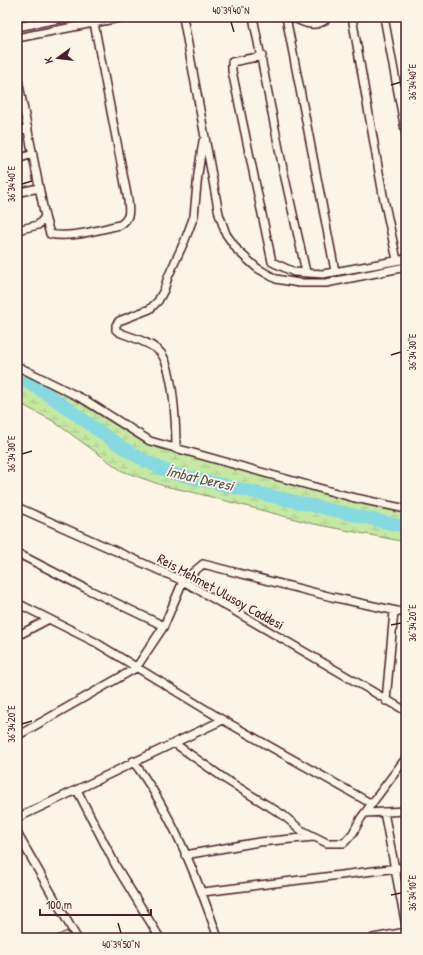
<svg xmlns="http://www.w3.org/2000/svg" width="423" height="955" font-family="'Patrick Hand',sans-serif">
	<defs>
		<pattern id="wetland-marsh" width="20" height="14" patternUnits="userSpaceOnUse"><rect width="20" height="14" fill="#c5e9a3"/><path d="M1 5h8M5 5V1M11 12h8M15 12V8" fill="none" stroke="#abc78c"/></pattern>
	</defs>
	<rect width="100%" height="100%" fill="#fcf5e5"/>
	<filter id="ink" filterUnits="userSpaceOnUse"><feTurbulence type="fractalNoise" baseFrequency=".025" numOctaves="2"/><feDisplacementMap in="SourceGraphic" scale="8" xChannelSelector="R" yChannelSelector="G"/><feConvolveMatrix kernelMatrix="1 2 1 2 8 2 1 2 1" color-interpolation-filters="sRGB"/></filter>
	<g filter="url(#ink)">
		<path fill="url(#wetland-marsh)" stroke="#888467" d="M17,368L40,378L141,441L157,447L385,509L406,513V542L314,524L192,492L164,486L122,471L53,421L17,402Z"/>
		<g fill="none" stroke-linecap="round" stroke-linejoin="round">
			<path stroke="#87d9e1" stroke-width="13" d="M17,377C72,404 116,453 175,474L406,527"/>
		</g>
		<path fill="#eecfa0" stroke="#4a1f2b" d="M67,931L70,938H52Z"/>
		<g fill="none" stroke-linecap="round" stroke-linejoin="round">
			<defs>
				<path id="minor" d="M183,17L219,214L226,234L238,251L257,268L276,279L299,283H326L406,267
					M253,17L283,169L306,272
					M286,17L335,271
					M292,17C306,24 316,29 329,17
					M352,17L383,195L397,260
					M384,17L406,135
					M17,27L69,17
					M17,38L124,17
					M262,56L232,62V71L272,262L294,272L323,274L406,259
					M17,75L45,217L50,234C70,239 100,229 120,225C131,218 129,211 128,200L94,23
					M17,131L28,128
					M17,159L33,154
					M17,191L20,192L39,188
					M17,230L38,225L45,217
					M17,366L85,400L150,441L351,497L406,509
					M176,449C176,428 174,367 160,352C150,342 133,338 121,333L116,330V325L119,321L150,309L158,301L164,290L168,277L185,240L194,216L198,174L203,141
					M17,507L183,581L406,711
					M17,553L85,588L164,626
					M17,603L95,642L223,720L372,804
					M17,636L49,619
					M386,701L394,611
					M17,736L136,668L164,626L183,581L203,564L332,597L406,613
					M174,743L225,779L283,815L301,830L327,843H344L353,833L361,818L406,758
					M133,761C172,813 197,877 218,938
					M77,790L116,866L160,938
					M384,812L406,926
					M365,813L406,811
					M17,818C86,786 154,752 223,720
					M17,833L77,938
					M185,855L259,842L314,837
					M203,892L406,867
					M373,938L406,932"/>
			</defs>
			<use href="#minor" stroke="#4a1f2b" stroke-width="10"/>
			<use href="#minor" stroke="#fcf5e5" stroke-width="7"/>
		</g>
	</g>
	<path fill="none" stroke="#4a1f2b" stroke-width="1.5" d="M231,22L234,32M391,85L401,82M22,184L32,181M391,355L401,352M22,454L32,451M391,625L401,623M22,724L32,721M391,895L401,893M118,923L121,933"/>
	<g text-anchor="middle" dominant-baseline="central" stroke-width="3.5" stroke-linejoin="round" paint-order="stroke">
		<g font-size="14" fill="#4a1f2b" stroke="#fcf5e5">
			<text transform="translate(221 591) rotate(29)">Reis Mehmet Ulusoy Caddesi</text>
		</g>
		<g font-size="15" font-style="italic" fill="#594e58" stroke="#fcf5e5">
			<text transform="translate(200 478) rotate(13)">İmbat Deresi</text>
		</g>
	</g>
	<rect width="423" height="955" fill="none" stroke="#fcf5e5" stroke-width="44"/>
	<g transform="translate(58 58) rotate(255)" stroke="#fcf5e5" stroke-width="3" paint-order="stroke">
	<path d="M0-3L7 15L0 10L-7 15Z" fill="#4a1f2b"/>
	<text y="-6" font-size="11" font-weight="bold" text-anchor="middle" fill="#4a1f2b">K</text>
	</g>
	<path d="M40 909v6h111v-6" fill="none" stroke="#4a1f2b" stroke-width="2"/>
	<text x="46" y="909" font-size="12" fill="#4a1f2b" stroke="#fcf5e5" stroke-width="3" paint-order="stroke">100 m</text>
	<rect x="22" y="22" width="379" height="911" fill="none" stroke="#4a1f2b" stroke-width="1.5"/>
	<g font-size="10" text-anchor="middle" fill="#4a1f2b">
		<text x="231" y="14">40°39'40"N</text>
		<text transform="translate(412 82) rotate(-90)" y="4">36°34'40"E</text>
		<text transform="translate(11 184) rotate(-90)" y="4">36°34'40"E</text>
		<text transform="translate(412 352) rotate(-90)" y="4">36°34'30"E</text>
		<text transform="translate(11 454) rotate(-90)" y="4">36°34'30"E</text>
		<text transform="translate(412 623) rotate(-90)" y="4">36°34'20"E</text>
		<text transform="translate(11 724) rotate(-90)" y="4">36°34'20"E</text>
		<text transform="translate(412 893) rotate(-90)" y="4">36°34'10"E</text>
		<text x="121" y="948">40°39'50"N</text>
	</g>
</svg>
